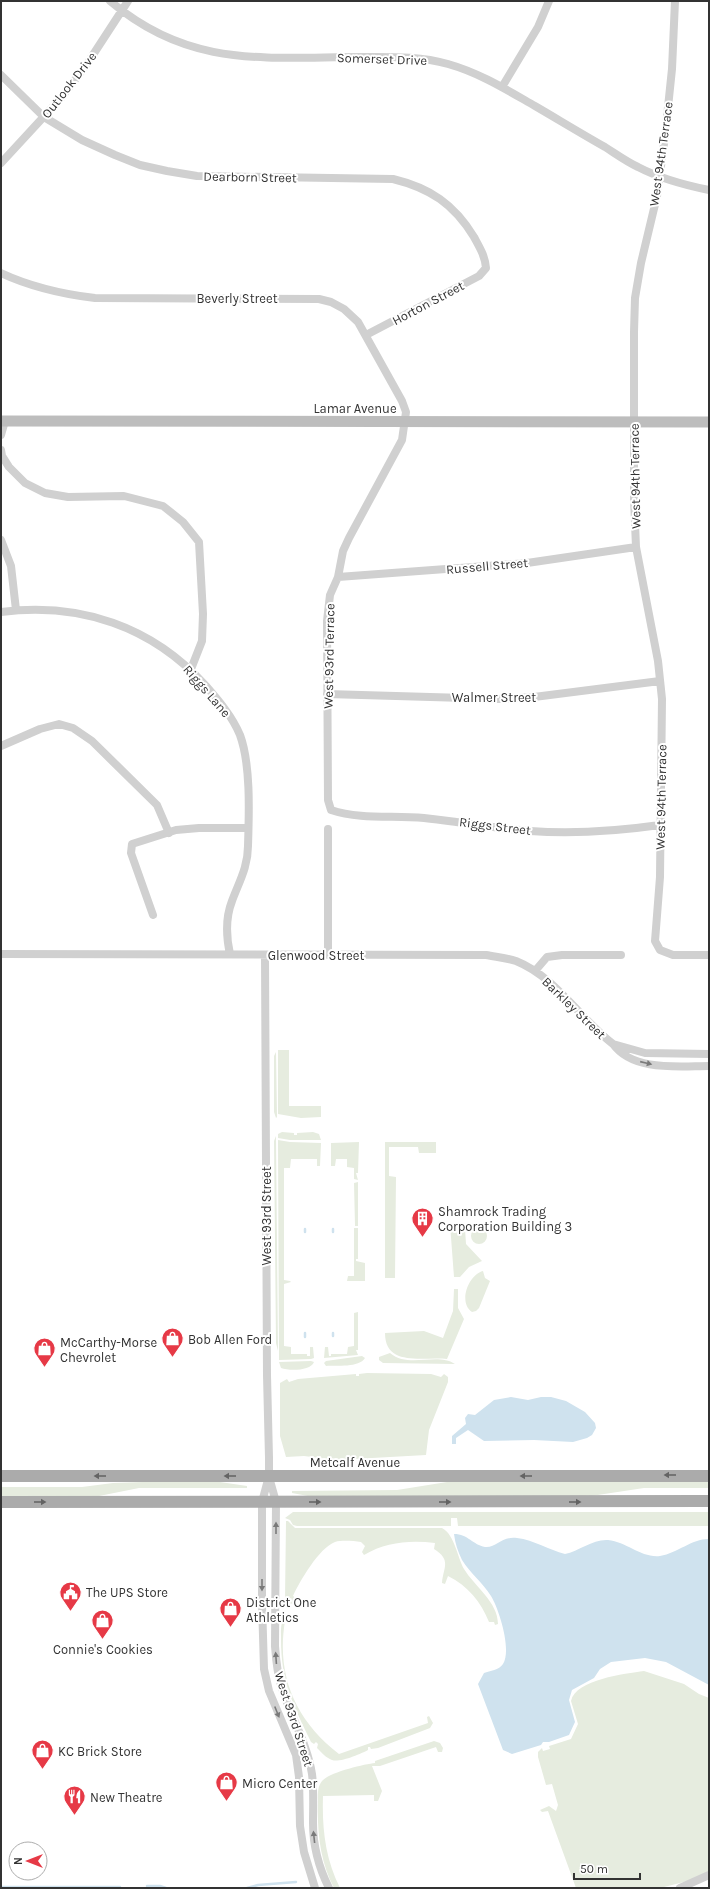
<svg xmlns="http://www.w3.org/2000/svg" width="710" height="1889" font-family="Karla,sans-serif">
	<rect width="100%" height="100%" fill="#fff"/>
	<path fill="#e6ecdf" d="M278,1050H289V1106H321V1117L301,1118L278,1114Z
		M276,1052L277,1117L276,1118L274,1112V1056Z
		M282,1132L294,1133V1135H297V1133L313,1132L319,1134L321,1140H290L278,1138V1134Z
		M276,1136V1138L278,1351L276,1343L274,1141Z
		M278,1140L290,1142L321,1143L320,1166H317V1159H291L290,1168H284V1280L290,1281L291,1282L284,1284V1346L291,1347V1354H307V1356H310V1347H313L314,1358L311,1359L279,1360Z
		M359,1142L358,1173H356L358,1180L354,1179V1168L347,1167V1159H336L335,1166H331V1143Z
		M385,1142H436V1153H419L418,1147H389V1176L396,1177L395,1278H385Z
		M358,1182V1226H355L354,1183Z
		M450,1224L463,1226L465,1229L466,1244L482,1261L469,1267L460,1277H454Z
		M471 1236a8 8 0 1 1 16 0a8 8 0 1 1-16 0Z
		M354,1228H358V1259H356V1261L365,1263V1281H347L348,1276H354Z
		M483,1271L485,1278L490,1281L479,1308L476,1311L472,1312C458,1303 468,1275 483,1271Z
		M454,1289H458V1308L464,1319L447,1359C425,1356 385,1368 385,1333L424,1331L443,1338L453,1311Z
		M358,1312V1350H356L358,1355L324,1358L325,1347H328L329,1356H331V1354H347L348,1347L354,1346V1313Z
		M390,1353C409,1369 436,1352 455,1364L383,1363L379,1360V1357Z
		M362,1356L365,1358C359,1368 337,1365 326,1366L324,1363L326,1361Z
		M311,1361L314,1362C311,1371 289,1371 281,1368L279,1362Z
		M367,1373L431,1374L441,1377L444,1374L448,1377V1382L429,1430L426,1455L336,1460L304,1456L286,1457L280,1436V1383L287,1379L289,1382L298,1379L356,1374V1376H359V1374Z
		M143,1482H220L247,1486V1488H139L99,1496L1,1497V1487H82L113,1483Z
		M447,1482H709V1488H644L591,1496H308L292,1493V1491L397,1490Z
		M293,1512H709V1526H458L457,1518H451V1526H297L293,1525L290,1520L285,1518Z
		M286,1521H288L295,1528H442C455,1535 457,1557 464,1569C475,1587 498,1602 498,1624L495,1625L494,1622H489C481,1602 468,1586 448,1576L445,1584L442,1583C443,1568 452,1560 434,1549L435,1543C410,1540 386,1542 364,1555L362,1552L365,1546L361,1542C353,1541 342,1540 335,1542C319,1548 300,1581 293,1596L297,1599V1603L295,1604L287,1603L285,1599Z
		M286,1616H292L294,1618L292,1621H285C276,1675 295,1720 339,1754L428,1723L427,1717L429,1716L433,1723L430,1728L378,1748L371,1749L370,1747H368V1750C361,1754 339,1763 332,1760C326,1758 321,1752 317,1748L318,1744L316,1742L314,1744L311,1742C293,1704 281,1683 281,1639C281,1631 280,1622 286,1616Z
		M644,1671L684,1684L699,1694L709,1698V1871L688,1881L660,1888H576L548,1811L542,1812L540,1810L549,1806L556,1811L558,1805L552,1784L546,1785L538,1757V1752L542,1748L543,1751L550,1749L549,1746L571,1739L578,1724L571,1701C576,1679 625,1674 644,1671Z
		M434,1741L440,1743L443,1748L442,1752H438L436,1747L380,1766H372L382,1791L378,1801H374V1795L323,1796C322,1828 325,1858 340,1888H334C320,1861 317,1832 318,1802C318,1795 317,1787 322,1781C330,1772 365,1764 375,1763V1761Z"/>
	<path fill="#cfe2ee" d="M511,1397L528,1400L541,1397H551L566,1401L585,1412L595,1423L596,1428L592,1435L587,1438L573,1442L534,1440L484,1441L468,1430L456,1438V1444H452V1436L466,1424L465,1418L468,1414L475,1415L494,1400Z
		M454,1534C468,1534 473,1545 485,1547C497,1548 501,1536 517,1538C534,1540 549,1550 565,1554C579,1551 593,1539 608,1540C627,1542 641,1558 660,1556C678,1553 691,1539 709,1539V1685L666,1662L645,1658L611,1662L600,1669L594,1678L572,1690L569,1700L575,1722L569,1735L549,1742H543L541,1745L512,1754L503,1750L478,1684L484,1673C490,1671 499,1670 503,1664C512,1650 499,1609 491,1596C483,1583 470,1573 462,1560C458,1552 455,1543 454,1534Z"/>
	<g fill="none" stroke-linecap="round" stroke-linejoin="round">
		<path stroke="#cfe2ee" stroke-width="2.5" d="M305,1229V1232
			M333,1232V1229
			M305,1333V1337
			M333,1333V1336
			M147,1886H160L166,1888
			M1,1887H120
			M247,1888L258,1885L296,1882"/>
		<path stroke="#d0d0d0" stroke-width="8" d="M110,1C190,69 265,57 362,57C391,57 420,56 448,64C480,73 507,90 535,106C559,120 582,134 605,147C616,154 627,162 638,167C661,179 684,185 709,190
			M675,1L672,69L665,136L657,196L641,263L635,298L634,332V499L636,547L658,661L662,699L660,877L655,941L660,950L673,955H709
			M1,75L44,117L82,140L115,155L140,165L167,171L197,176L393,179C430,188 454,204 474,237C480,248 485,256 486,268L479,276L366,335
			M502,87L538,27L549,1
			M1,163L61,98L87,64L128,1
			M1,273C31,287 62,294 95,298L319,299L331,302L344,309L358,322L402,401L406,412L402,440L349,538L343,551L338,577L330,595L327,621L328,800L331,810C361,820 393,815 424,818C460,822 495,828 530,831C573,834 618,831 660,825
			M1,435L5,421
			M1,450L2,456L9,467L25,483L45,493L68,497L124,496L163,506L183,522L199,542L203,614L202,641L191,669
			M1,540L11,566L16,610
			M338,577L527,563L636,547
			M1,612C80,602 152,626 206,686C219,701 232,716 240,735C251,765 249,814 248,846C248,867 239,882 232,901C225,919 226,936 230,954
			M327,694L499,699L534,697L660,681
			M1,746L40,729L59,724L73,728L92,741L157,805L169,833
			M328,829V955
			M153,915L131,853L132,844L176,830L199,828H248
			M1,954L486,955C496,957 507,958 516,961C556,977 580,1019 613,1044C633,1072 679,1066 709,1066
			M265,955L267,1375L269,1458V1476L262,1502V1603L264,1669L269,1691L296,1755L299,1777L300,1826L304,1852L315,1888
			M535,971L547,957L562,955H621
			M613,1044L645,1053L709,1054
			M269,1477L276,1502L275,1646C276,1659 277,1673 281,1685C290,1716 307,1742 312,1774C314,1790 313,1807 313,1823C313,1845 319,1868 329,1888
			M680,1888L709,1875"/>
		<path stroke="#bdbdbd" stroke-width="11" d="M1,421L709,422"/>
		<path stroke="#ababab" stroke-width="12" d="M1,1476H709
			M1,1502L709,1501"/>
	</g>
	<defs><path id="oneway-solid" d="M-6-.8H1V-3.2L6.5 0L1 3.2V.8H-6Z"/></defs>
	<g fill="#7a7a7a">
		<use href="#oneway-solid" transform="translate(646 1063) rotate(13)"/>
		<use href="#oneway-solid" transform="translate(276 1528) rotate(-90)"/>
		<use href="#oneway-solid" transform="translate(262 1585) rotate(90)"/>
		<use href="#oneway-solid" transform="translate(276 1658) rotate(-94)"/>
		<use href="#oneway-solid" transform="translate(277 1712) rotate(68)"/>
		<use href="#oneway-solid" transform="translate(314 1837) rotate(-96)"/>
	</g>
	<g fill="#636363">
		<use href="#oneway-solid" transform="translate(670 1475) rotate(-180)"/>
		<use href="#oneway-solid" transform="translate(100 1476) rotate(180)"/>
		<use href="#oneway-solid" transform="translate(230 1476) rotate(-180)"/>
		<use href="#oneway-solid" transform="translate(526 1476) rotate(180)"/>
		<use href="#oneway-solid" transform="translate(40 1502)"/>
		<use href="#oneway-solid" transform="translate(315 1502)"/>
		<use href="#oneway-solid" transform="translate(445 1502)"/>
		<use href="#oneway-solid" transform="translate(575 1502)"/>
	</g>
	<defs>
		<symbol id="building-pin" viewBox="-11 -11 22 30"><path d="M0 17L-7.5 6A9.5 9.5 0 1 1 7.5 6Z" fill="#e63946" stroke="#fff"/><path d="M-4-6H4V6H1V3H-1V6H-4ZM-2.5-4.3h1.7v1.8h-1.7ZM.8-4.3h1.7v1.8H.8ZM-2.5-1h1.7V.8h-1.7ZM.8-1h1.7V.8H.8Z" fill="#fff"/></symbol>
		<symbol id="shop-pin" viewBox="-11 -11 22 30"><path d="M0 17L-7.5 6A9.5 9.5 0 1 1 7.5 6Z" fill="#e63946" stroke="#fff"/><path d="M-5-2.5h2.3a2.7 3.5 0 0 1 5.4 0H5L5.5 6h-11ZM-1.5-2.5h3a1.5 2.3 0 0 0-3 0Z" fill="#fff"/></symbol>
		<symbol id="civic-pin" viewBox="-11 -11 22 30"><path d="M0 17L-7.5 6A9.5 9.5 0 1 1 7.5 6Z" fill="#e63946" stroke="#fff"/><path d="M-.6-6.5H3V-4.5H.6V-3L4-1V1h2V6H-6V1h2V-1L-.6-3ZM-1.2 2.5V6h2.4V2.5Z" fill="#fff"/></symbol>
		<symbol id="restaurant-pin" viewBox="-11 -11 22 30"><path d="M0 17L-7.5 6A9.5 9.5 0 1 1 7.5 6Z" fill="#e63946" stroke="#fff"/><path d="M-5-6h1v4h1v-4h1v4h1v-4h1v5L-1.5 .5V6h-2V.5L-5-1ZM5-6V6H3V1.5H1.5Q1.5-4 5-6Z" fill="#fff"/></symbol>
	</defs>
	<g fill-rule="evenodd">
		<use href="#building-pin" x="410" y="1206" width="25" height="34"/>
		<use href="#shop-pin" x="160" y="1326" width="25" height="34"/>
		<use href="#shop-pin" x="32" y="1336" width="25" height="34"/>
		<use href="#civic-pin" x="58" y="1580" width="25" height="34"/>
		<use href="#shop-pin" x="218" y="1596" width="25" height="34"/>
		<use href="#shop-pin" x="90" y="1608" width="25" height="34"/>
		<use href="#shop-pin" x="30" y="1738" width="25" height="34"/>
		<use href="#shop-pin" x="214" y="1770" width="25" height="34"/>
		<use href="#restaurant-pin" x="62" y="1784" width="25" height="34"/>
	</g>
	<g text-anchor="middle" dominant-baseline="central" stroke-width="4" stroke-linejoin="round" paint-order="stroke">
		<g font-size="13" fill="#333" stroke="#fff">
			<text transform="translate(382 59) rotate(2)">Somerset Drive</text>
			<text transform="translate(69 85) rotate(-52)">Outlook Drive</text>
			<text transform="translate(661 154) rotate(-82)">West 94th Terrace</text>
			<text transform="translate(250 177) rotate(1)">Dearborn Street</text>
			<text x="237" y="298">Beverly Street</text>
			<text transform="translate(428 303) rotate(-28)">Horton Street</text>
			<text x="355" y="408">Lamar Avenue</text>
			<text transform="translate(635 476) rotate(-91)">West 94th Terrace</text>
			<text transform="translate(487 566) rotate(-5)">Russell Street</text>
			<text transform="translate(329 656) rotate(-89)">West 93rd Terrace</text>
			<text transform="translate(207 691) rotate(49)">Riggs Lane</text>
			<text x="494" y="697">Walmer Street</text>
			<text transform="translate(661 797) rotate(-89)">West 94th Terrace</text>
			<text transform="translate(495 826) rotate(7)">Riggs Street</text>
			<text x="316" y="955">Glenwood Street</text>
			<text transform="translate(574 1008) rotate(44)">Barkley Street</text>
			<text transform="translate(266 1216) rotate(-90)">West 93rd Street</text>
			<text x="355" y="1462">Metcalf Avenue</text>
			<text transform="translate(294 1719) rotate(72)">West 93rd Street</text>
		</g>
		<g font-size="13" fill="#333" stroke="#fff" text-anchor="start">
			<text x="438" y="1211">Shamrock Trading<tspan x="438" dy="15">Corporation Building 3</tspan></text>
			<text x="188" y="1339">Bob Allen Ford</text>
			<text x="60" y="1342">McCarthy-Morse<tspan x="60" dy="15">Chevrolet</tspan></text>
			<text x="86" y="1592">The UPS Store</text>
			<text x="246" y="1602">District One<tspan x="246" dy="15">Athletics</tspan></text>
			<text x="103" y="1649" text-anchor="middle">Connie's Cookies</text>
			<text x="58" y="1751">KC Brick Store</text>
			<text x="242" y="1783">Micro Center</text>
			<text x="90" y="1797">New Theatre</text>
		</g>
	</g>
	<rect width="710" height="1889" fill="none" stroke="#333333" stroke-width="4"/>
	<g transform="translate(28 1861) rotate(270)"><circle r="19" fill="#ffffff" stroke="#adadad"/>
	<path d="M0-3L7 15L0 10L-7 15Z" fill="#e63946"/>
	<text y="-6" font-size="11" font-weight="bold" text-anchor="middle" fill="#333333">N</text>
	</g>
	<path d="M574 1873v6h66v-6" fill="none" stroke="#333333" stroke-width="2"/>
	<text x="580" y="1873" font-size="12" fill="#333333" stroke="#ffffff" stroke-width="3" paint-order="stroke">50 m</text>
</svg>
